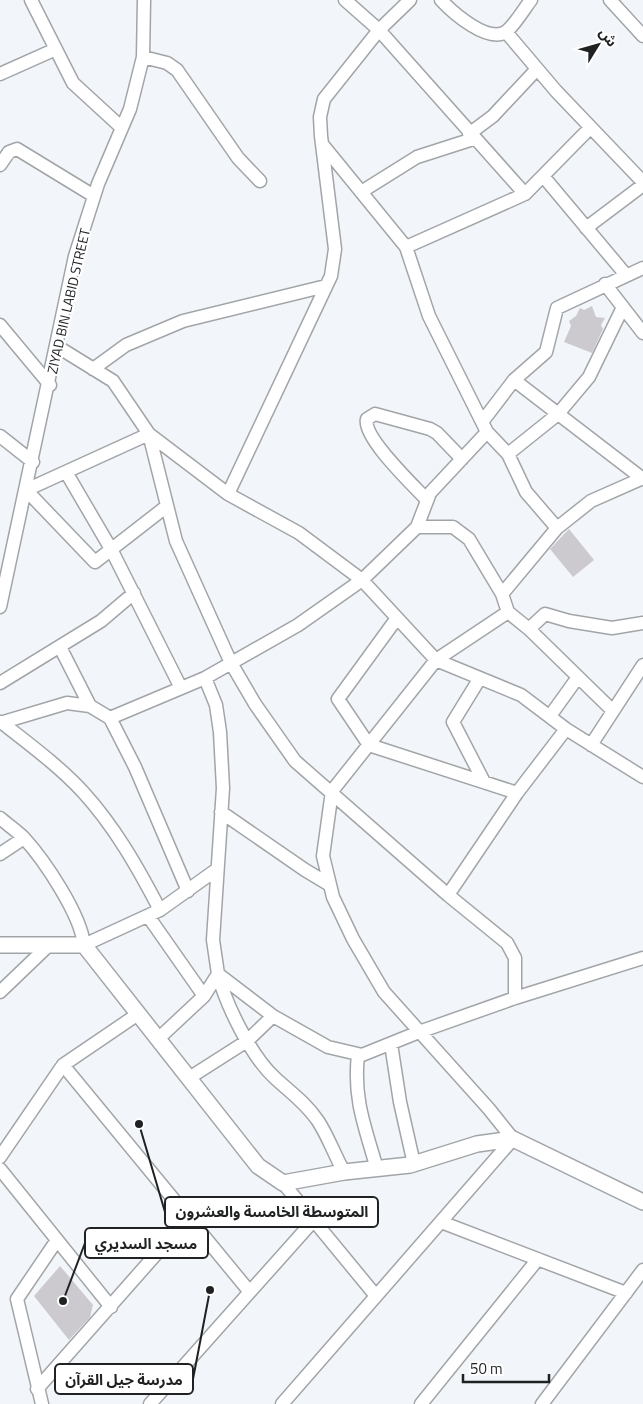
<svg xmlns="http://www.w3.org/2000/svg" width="643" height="1404" font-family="'Titillium Web','Noto Sans Arabic',sans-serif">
	<rect width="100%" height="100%" fill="#f2f5f9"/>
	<path fill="#cccacf" d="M592,306L596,317L605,318L601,325L603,329L592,353L564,342L571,326L569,321L576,316L580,308L584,310Z
		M569,529L594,560L573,577L550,549Z
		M60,1266L93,1305L90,1317L69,1340L34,1296Z"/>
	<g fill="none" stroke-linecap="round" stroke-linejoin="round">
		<defs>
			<path id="minor" d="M31,0L73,83L122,128
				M345,0L379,30L525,194
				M441,0C452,12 489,45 507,31C516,23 524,9 531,0
				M610,0L643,36
				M506,32L556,91L643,182
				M143,57L167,63L177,70L238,158L260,181
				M0,74L56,49
				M469,134L493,116L537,69
				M322,144L406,247L429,316L487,432L508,454L526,492L557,528
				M0,165L9,152L17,149L94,196
				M543,176L626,275
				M361,192L417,157L473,139
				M586,228L643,185
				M406,247L525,194L590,128
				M605,284L643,333
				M0,325L50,385
				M58,347L113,381L149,434L228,494L299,533L362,580L436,660L521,695L566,729L643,777
				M93,369L126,345L183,321L326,286
				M514,380L643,479
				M482,422L514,380L546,352L557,308L643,268
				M0,436L33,462
				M508,454L558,414L589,377L623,307
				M66,472L111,549L181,688
				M228,494L331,276L335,249L321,136L320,117L324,99L379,30L410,0
				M427,500C414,486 362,437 367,419L375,414L430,429L437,433L462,459
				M167,506L95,562L26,490L149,434L176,541L231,663L255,704L295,761L448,895L507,943L515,958V998
				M417,527H453L469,539L502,594
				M0,607L75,256L98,184L130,109L143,57L144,0
				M508,612L529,629L545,614L569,621L612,628L643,623
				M397,618L338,699L369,745L517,793
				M529,629L613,711
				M60,647L90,706
				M480,678L453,722L484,782
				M0,683L101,621L134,593
				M550,716L578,677
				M110,718L205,678L298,625L362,580L417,527L430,493L487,432
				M1,722C29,744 59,766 83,792C115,827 138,868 160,910
				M0,723L67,703L90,706L110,718L135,767L188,891
				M591,745L643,665
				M221,812L305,870L330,885
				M0,818C8,825 17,831 24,838C45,861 81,915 84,945L160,910L216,870
				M0,854L24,838
				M448,895L517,793L566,729
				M148,916L204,996
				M218,974L273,1016L328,1047L362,1055L419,1032L515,998L643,958
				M218,974C226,1005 251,1056 275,1078C290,1092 306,1103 318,1121C328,1136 335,1156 344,1172
				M0,992L49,945
				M158,1039L204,996L218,974L213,940L223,788L220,732L216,705L205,678
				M391,1044L400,1102L414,1164
				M358,1055C353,1099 365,1127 377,1169
				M63,1065L249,1291
				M189,1078L247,1041L273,1016
				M0,1157L63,1065L138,1014
				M0,1169L111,1307
				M283,1183L376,1296
				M441,1222L626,1293
				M37,1389L188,1218
				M42,1404L17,1299L57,1240
				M150,1404L314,1220
				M282,1404L513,1139L489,1109L384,992L353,939L333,897L323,856L332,791L436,660L508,612L502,594L557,528L591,501L643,478
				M421,1404L538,1259
				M542,1404L643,1270"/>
			<path id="tertiary" d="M0,945H84L258,1166L283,1183L344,1172L410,1165L477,1144L513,1139L643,1202"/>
		</defs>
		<use href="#minor" stroke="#a2a5a8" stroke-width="15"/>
		<use href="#tertiary" stroke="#a2a5a8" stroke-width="18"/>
		<use href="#minor" stroke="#fff" stroke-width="12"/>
		<use href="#tertiary" stroke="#fff" stroke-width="15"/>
	</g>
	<g text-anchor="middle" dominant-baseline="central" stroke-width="4.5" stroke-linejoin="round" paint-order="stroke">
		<g font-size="14" fill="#1f2122" stroke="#fff">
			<text transform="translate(68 301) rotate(-77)">ZIYAD BIN LABID STREET</text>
		</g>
	</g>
	<path fill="none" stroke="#1f2122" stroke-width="2" d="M139 1124L165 1212M63 1301L85 1243M210 1290L193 1379"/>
	<g fill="#1f2122" stroke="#fff" stroke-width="2">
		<circle cx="139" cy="1124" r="5"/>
		<circle cx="63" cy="1301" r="5"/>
		<circle cx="210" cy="1290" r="5"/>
	</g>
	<g fill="#fff" stroke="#1f2122" stroke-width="2">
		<rect x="165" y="1197" width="213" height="30" rx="5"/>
		<rect x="85" y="1228" width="123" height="30" rx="5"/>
		<rect x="55" y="1364" width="138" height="30" rx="5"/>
	</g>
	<g font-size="15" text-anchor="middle" font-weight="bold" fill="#1f2122">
		<text x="272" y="1217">المتوسطة الخامسة والعشرون</text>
		<text x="146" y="1249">مسجد السديري</text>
		<text x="124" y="1385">مدرسة جيل القرآن</text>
	</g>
	<g transform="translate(598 45) rotate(53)" stroke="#ffffff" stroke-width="4" paint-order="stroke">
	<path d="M0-4L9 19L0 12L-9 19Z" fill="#1f2122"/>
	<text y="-8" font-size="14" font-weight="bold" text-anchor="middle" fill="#1f2122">ش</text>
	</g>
	<path d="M463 1374v8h86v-8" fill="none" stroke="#1f2122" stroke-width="2.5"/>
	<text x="470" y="1374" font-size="15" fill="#1f2122" stroke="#ffffff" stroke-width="4" paint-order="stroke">50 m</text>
</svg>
